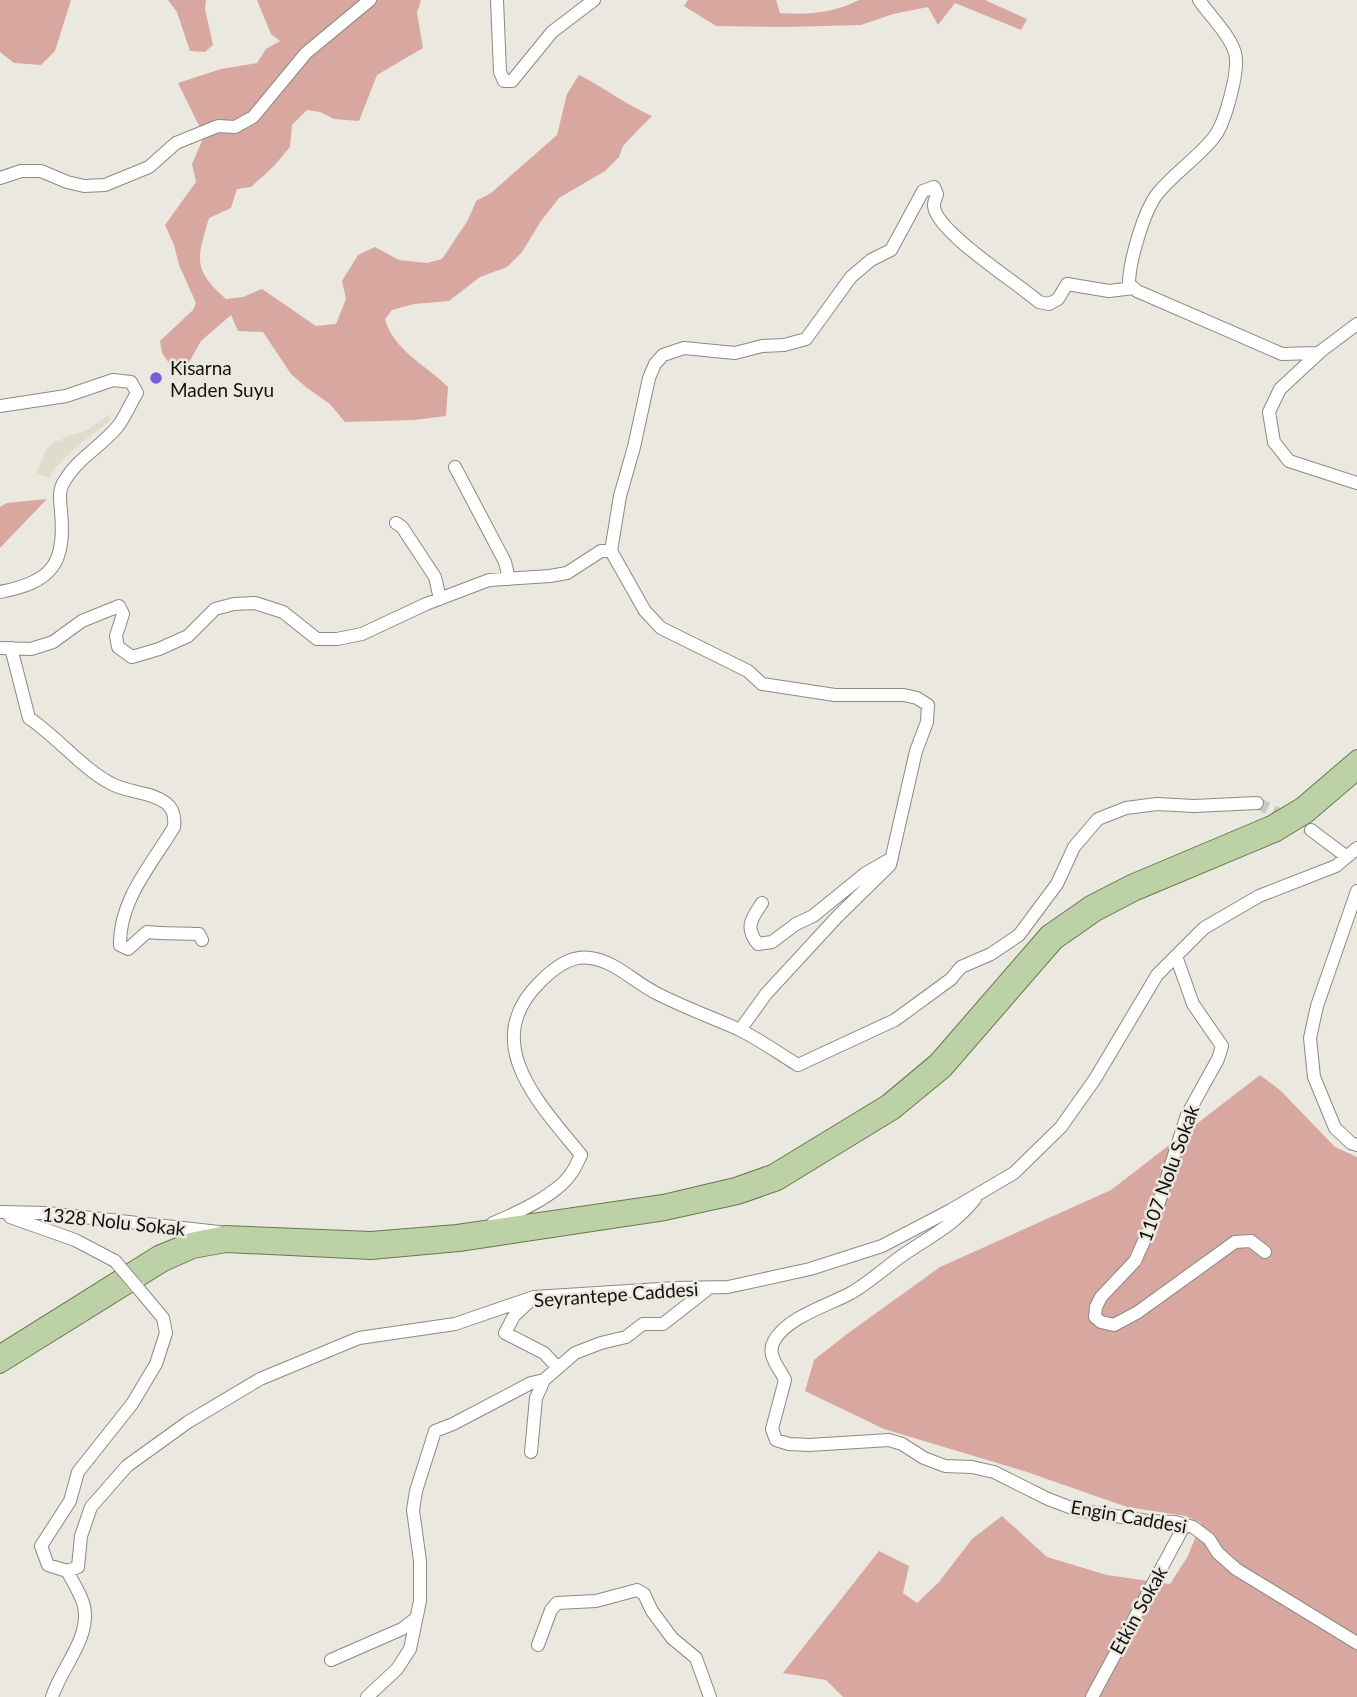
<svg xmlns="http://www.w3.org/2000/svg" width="1357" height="1697" font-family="Lato,sans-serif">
	<rect width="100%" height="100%" fill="#ebe8df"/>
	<path fill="#e0dccc" d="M108,415L111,420L77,446L53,470L50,478L36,474L45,451L56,440L59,442L66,436L86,431Z"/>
	<path fill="#d8a7a0" d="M0,0H71L55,51L41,65L14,63L0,52Z
		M168,0H206L205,9L213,45L205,52L190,51L177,12Z
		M257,0H421L417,13L423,48L377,75L359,121L334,119L320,112L307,110L292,125L290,147L273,167L251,187L237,189L231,208L209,218C197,259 192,269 226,299L243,297L262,289L316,326L336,324L346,299L342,281L358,255L375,247L399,260L427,263L442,259L468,220L476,201L491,193L557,135L567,94L579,75C605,88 626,105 652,116L637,131L623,146L619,157L605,171L559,198L541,221L522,252L507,267L480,277L449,301L414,304L392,310L385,319C393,350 426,365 448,387L446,416L414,420L345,422L330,404L307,388L291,374L263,332L238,331L231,315L201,341L188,364L177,374L162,353L160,341L193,310L196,303L179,265L174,245L165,225L196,182L192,164L204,136L178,83L221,69L257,63L266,49L280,41L271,34Z
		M688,0H776L780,13C808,15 834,13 859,0H985L1027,19L1021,30L955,3L938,25L928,7L893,14L861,25L785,27L716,26L684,6Z
		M47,499L0,548V507L7,503Z
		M1260,1075L1280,1090L1335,1147L1357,1157V1697H843L826,1680L783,1673L879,1551L909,1566L903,1593L917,1603L939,1582L972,1539L1002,1516L1047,1557L1107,1575L1170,1584L1188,1556L1201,1523L1186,1516L1127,1507L1027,1472L884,1429L805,1391L814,1360L847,1334L940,1267L1111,1190Z"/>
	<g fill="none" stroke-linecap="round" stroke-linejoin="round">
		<path stroke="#cac8c0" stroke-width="12" stroke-dasharray="12 6" stroke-linecap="butt" d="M1257,803L1311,830"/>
		<defs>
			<path id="minor" d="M497,0L500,72L504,81H512L552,32L594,0
				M1199,0C1210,16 1230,35 1235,53C1240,70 1225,122 1215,136C1199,157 1175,172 1158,193C1144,210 1129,262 1129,284L1137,291L1282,354L1318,353
				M0,178L21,171H41L67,182L84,186L105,185L149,167L176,143L218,126L235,127L253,117L306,53L370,0
				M1357,324L1321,351L1280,389L1269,412L1274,442L1289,461L1357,483
				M0,406L66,396L113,380L131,382L137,393C130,404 125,417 118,426C102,446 78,458 65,480C58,490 60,500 61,511C66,564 52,582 0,592
				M455,467L505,562L509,579
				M396,523L402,527L435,577L440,599
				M611,551L620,496L634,447L649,378L655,364L663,355L684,348L735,353L762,346L784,345L806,339L851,277L871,260L891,250L923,191L934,187L937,194C936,198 934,201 934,205C933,230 1019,284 1039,302L1049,304L1058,299L1067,284L1109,291L1134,288
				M0,648L31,649L53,642L82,621L119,606L123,614L116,636L118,647L132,657L159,649L188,636L215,609L234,604L255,603L283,612L317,639H337L362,634L426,604L489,580L550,576L567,573L601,551H611L645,611L661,628L748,671L762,684L835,695H904L917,698L928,705L927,722L916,751L890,865L837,917L766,994L740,1030
				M11,648L29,718C57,737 82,768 110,783C127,793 150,791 166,803C174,809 175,818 174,827C152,864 119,900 120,945L128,949L147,932C164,934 182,933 199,934L202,940
				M1311,830L1347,857
				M1357,891L1317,1006L1310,1038L1314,1077L1335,1128L1351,1143L1357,1145
				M762,903C752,918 744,927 758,944L772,942L796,924L813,916L866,873L892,858
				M1176,956L1193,1004L1222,1046L1218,1059L1187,1115L1153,1221L1135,1261L1101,1297L1096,1307L1095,1317L1101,1322L1114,1325L1138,1312L1235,1242L1251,1241L1265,1252
				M975,1199C952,1227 932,1235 903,1255C886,1267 870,1282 851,1293C829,1305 787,1317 774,1341C766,1355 779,1367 785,1380L772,1429L776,1440L789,1444L809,1445L889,1440L902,1444L924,1458L945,1466L972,1467L994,1472L1048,1499L1077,1510L1147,1521L1175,1522L1193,1527L1209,1539L1218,1553L1236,1569L1357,1643
				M0,1212L47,1213L219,1232
				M10,1217L75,1240L115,1261
				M493,1223C515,1214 556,1195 570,1175C575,1169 578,1161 581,1155C540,1104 478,1043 540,982C553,969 570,955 590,958C615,961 634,982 656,993C683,1007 711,1017 738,1029C759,1039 778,1053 798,1065L895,1020L951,979L961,967L991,954L1019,935L1057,884L1074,847L1098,819L1126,808L1157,804L1194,806L1257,803
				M137,1287L163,1318L166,1333L156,1364L132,1404L78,1472L70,1501L41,1546L48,1565L67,1571L78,1567L81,1536L91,1507L127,1466L188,1422L260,1379L359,1338L455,1324L534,1297L676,1288L728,1287L810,1269L882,1246L951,1210L1014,1173L1061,1127L1095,1079L1157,975L1204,928L1259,896L1336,866L1357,848
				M532,1299L514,1316L505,1333L544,1353L558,1368
				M531,1452L536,1398L544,1380L575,1353L601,1343L626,1337L643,1324H663L709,1288
				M538,1645L551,1610L557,1603L596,1601L637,1590L644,1594L652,1611L672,1638L696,1658L710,1697
				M331,1660L402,1629L415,1619
				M52,1697C61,1668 91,1638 84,1606C81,1594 73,1582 67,1571
				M367,1697L397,1669L410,1649L420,1601V1561L413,1510L416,1491L435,1431L453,1424L531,1383L544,1380
				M1092,1697L1183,1528L1187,1526"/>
			<path id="major" d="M0,1352L158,1253L190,1240L225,1233L371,1239L457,1232L663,1202L735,1185L772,1172L887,1102L936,1061L1047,933L1090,903L1131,882L1271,823L1301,805L1357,757
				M0,1366L164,1264L193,1251L226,1245L371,1252L459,1244L665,1213L738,1197L778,1183L894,1112L945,1070L1056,942L1096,914L1136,893L1277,834L1308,815L1357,773"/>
		</defs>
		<use href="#minor" stroke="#8c8a82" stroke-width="14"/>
		<use href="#major" stroke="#657a4c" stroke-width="16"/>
		<use href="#minor" stroke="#fff" stroke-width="12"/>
		<use href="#major" stroke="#bdd1a7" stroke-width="14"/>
		<defs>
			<path id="minor-bridge" d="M115,1261L137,1287"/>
		</defs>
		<use href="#minor-bridge" stroke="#8c8a82" stroke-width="14" stroke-linecap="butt"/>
		<use href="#minor-bridge" stroke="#fff" stroke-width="12"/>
	</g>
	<circle fill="#725fd9" stroke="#ebe8df" stroke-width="2.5" cx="156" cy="378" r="7"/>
	<g text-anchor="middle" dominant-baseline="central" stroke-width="5" stroke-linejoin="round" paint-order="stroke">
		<g font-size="19" fill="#12110e" stroke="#ebe8df" text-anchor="start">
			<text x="170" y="367">Kisarna<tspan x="170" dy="22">Maden Suyu</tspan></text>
		</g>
		<g font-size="19" fill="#12110e" stroke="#ebe8df">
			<text transform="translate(1168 1173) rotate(-70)">1107 Nolu Sokak</text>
			<text transform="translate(114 1221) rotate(6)">1328 Nolu Sokak</text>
			<text transform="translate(616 1294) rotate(-4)">Seyrantepe Caddesi</text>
			<text transform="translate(1129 1516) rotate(10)">Engin Caddesi</text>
			<text transform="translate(1138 1610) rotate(-61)">Etkin Sokak</text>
		</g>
	</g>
</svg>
